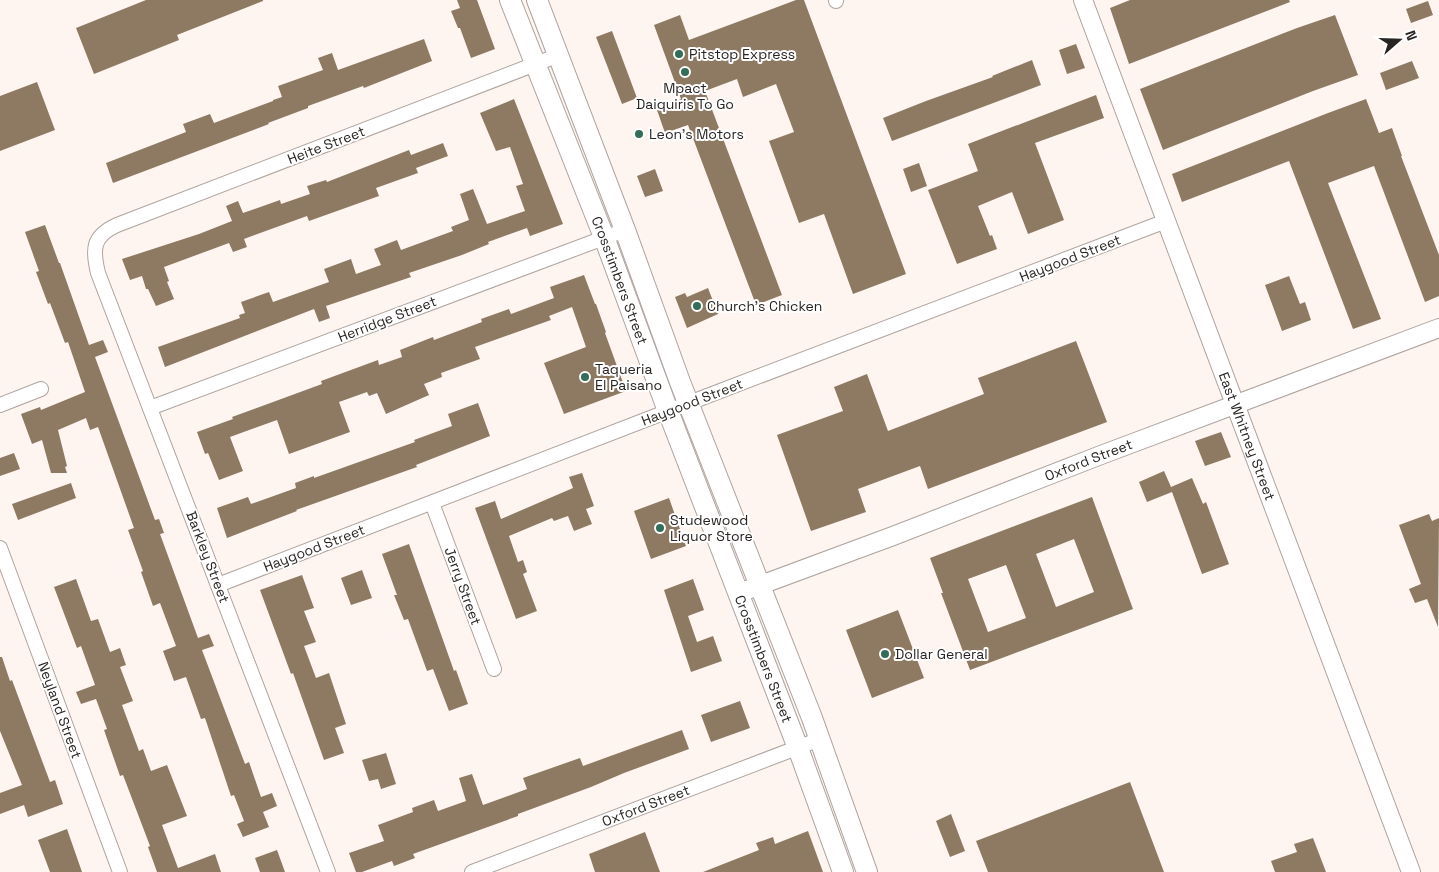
<svg xmlns="http://www.w3.org/2000/svg" width="1439" height="872" font-family="'Space Grotesk',sans-serif">
	<rect width="100%" height="100%" fill="#fef5f1"/>
	<path fill="#8e7a62" fill-rule="evenodd" d="M146,0H263V1L177,35L179,40L94,74L76,28Z
		M457,0H477L495,49L471,58L460,28H458L451,11L460,8Z
		M796,0H804L906,274L853,294L824,214L799,223L769,141L794,132L776,84L743,97L737,79L705,91L782,295L756,305L688,125L665,133L657,110L681,99L654,25L680,15L689,40Z
		M1130,0H1289L1290,2L1129,64L1110,8Z
		M1428,1L1433,15L1411,23L1406,9Z
		M1335,15L1358,75L1313,91L1163,150L1140,89L1297,28Z
		M612,31L637,98L622,104L596,37Z
		M424,39L432,61L364,88L363,86L308,106V108L268,123L269,124L113,183L106,163L186,132L183,124L210,114L214,123L273,101V100L282,97L278,86L323,70L318,58L332,53L338,70Z
		M1076,44L1085,68L1067,74L1059,50Z
		M1032,60L1041,85L892,141L883,118L926,101L993,77L992,76Z
		M1412,61L1419,78L1386,90L1380,73Z
		M37,82L55,130L0,151V96Z
		M1096,95L1104,118L1035,143L1064,220L1028,234L1012,192L978,206L990,236L992,235L997,249L957,264L928,190L978,171L968,144Z
		M514,99L563,224L530,236L527,228L488,242L489,244L462,255L409,273L411,277L326,306L330,318L319,322L314,309L165,367L158,347L240,318L239,315L245,313L241,302L269,292L273,302L329,282L324,269L351,259L356,274L381,265L374,249L397,240L401,250L453,231L451,227L469,220L460,194L473,189L487,224L525,211L516,186L523,184L510,147L496,151L480,113Z
		M1366,99L1379,133L1392,128L1402,156H1401L1439,255V296L1425,302L1374,166L1328,183L1381,319L1353,329L1289,161L1182,202L1172,174L1328,113Z
		M443,143L448,156L416,168L418,173L376,188L379,196L309,221L307,216L244,239L247,247L233,252L229,243L164,267L169,281L167,282L174,299L156,306L148,289H146L142,276L130,280L122,259L199,234L232,221L226,206L238,201L243,213L280,200L281,204L310,194L307,186L326,180L327,182L409,150L411,155Z
		M919,163L927,186L911,192L903,169Z
		M655,169L663,191L645,197L637,176Z
		M45,225L59,263H60L89,345L103,340L108,352L95,357L155,520L159,519L164,533L160,534L198,638L209,634L214,646L202,650L245,764L249,762L261,797L272,793L277,806L263,812L269,827L243,837L237,824L244,821L234,795L231,796L205,718L201,719L186,677L174,681L163,651L176,646L160,603L153,606L141,572L143,571L128,530L134,528L98,427L90,430L86,418L58,430L67,466L65,467L67,473H51L42,440L32,444L21,414L40,407L41,410L85,392L68,342L65,343L50,303L48,304L36,272L39,271L25,232Z
		M584,275L595,304H596L606,332L605,333L626,391L564,414L544,363L586,347L572,307L549,316L551,320L475,347L480,359L441,373L442,377L424,384L429,395L386,414L377,393L369,396L367,392L339,402L350,432L289,454L277,420L230,437L243,471L219,480L208,453L205,454L197,432L233,419L232,417L322,384L321,381L378,360L379,365L402,357L400,350L433,337L434,340L482,322L481,319L509,309L511,314L554,298L550,287Z
		M1289,276L1300,304L1305,302L1311,320L1282,331L1265,285Z
		M708,288L718,314L687,328L675,297L685,293L687,297Z
		M1076,341L1107,422L928,489L920,466L858,489L866,512L811,531L777,435L843,411L834,387L867,374L888,431L984,394L978,378Z
		M478,403L490,436L416,465L417,467L296,510L297,511L227,538L217,508L248,497L251,504L296,488L295,483L314,476V478L415,442L414,440L452,426L448,414Z
		M1221,432L1231,457L1205,466L1195,441Z
		M14,453L20,469L0,476V458Z
		M1164,471L1171,487L1192,478L1203,504L1206,502L1229,564L1202,574L1172,492L1147,502L1139,482Z
		M582,473L594,506L586,509L592,524L574,531L568,516L554,521L552,518L509,536L518,562L523,560L527,572L523,574L537,611L516,619L475,508L495,501L501,519L573,488L569,477Z
		M71,483L76,498L18,520L12,504Z
		M1092,497L1133,609L970,670L941,593H943L930,558ZM1074,539L1094,592L1056,607L1036,554ZM1006,565L1026,618L988,632L968,579Z
		M669,498L686,546L651,559L634,511Z
		M1429,514L1432,521L1439,518L1438,627L1427,599L1415,603L1409,589L1421,584L1399,525Z
		M409,544L454,671L456,670L468,704L449,711L433,669L427,671L408,619L404,620L394,595H397L382,554Z
		M362,570L372,598L351,605L341,578Z
		M302,575L314,608L304,611L316,642L304,646L316,678L329,673L346,724L335,728L344,753L324,760L293,673L291,674L260,590Z
		M76,579L91,621L98,619L110,652L120,648L126,665L120,667L133,701L122,705L139,751L143,749L151,771L167,765L187,816L162,825L178,868L215,854L221,872H157L148,847L150,846L139,817L123,775L120,776L104,730L107,729L96,699L81,704L76,692L95,685L81,646L77,648L54,587Z
		M693,579L704,610L688,616L697,642L713,636L722,661L691,672L664,590Z
		M898,610L924,678L872,698L846,630Z
		M0,657H2L10,681L12,680L50,782L55,780L63,804L28,817L24,805L0,814V793L22,785L0,731Z
		M740,701L750,728L711,742L701,715Z
		M682,730L689,749L624,773L591,787L518,814V816L413,854L415,858L394,866L392,861L362,872H356L349,853L384,841L378,825L413,812L412,808L434,800L438,811L466,801L459,778L472,774L483,805L527,789L523,778L580,758L583,766Z
		M386,753L396,784L381,789L378,779L369,781L362,760Z
		M1130,782L1164,872H988L976,841Z
		M951,814L965,851L950,857L936,821Z
		M67,829L82,872H50L38,840Z
		M808,831L823,872H703L759,850L756,843L773,837L775,844Z
		M645,832L660,872H595L589,854Z
		M1313,838L1326,872H1275L1271,861L1297,852L1294,844Z
		M277,850L285,872H260L255,858Z"/>
	<g fill="none" stroke-linecap="round" stroke-linejoin="round">
		<defs>
			<g id="minor">
				<path d="M836,0V1"/>
				<path d="M0,405L41,389"/>
				<path d="M150,408L625,230"/>
				<path d="M432,503L494,669"/>
				<path d="M0,548L120,872"/>
				<path d="M218,585L715,393L1166,221"/>
				<path d="M328,872L98,273C92,248 93,236 117,225L559,55"/>
				<path id="s1" d="M472,872L820,739"/>
			</g>
			<g id="tertiary">
				<path id="s2" d="M1083,0L1411,872"/>
				<path id="s3" d="M739,593L893,536L1101,455L1439,328"/>
			</g>
			<g id="secondary">
				<path id="s4" d="M510,0L604,237L668,411L798,748L843,872"/>
				<path d="M537,0L625,230L680,382L812,718L867,872"/>
			</g>
		</defs>
		<use href="#minor" stroke="#aea39e" stroke-width="16"/>
		<use href="#tertiary" stroke="#aea39e" stroke-width="20"/>
		<use href="#secondary" stroke="#aea39e" stroke-width="22"/>
		<use href="#minor" stroke="#fff" stroke-width="14"/>
		<use href="#tertiary" stroke="#fff" stroke-width="18"/>
		<use href="#secondary" stroke="#fff" stroke-width="20"/>
	</g>
	<g fill="#326e59" stroke="#fff" stroke-width="2">
		<circle cx="679" cy="54" r="5"/>
		<circle cx="685" cy="72" r="5"/>
		<circle cx="639" cy="134" r="5"/>
		<circle cx="697" cy="306" r="5"/>
		<circle cx="585" cy="377" r="5"/>
		<circle cx="660" cy="528" r="5"/>
		<circle cx="885" cy="654" r="5"/>
	</g>
	<g text-anchor="middle" dominant-baseline="central" stroke-width="4" stroke-linejoin="round" paint-order="stroke">
		<g font-size="14" fill="#282422" stroke="#fff" text-anchor="start">
			<text x="689" y="54">Pitstop Express</text>
			<text x="685" y="88" text-anchor="middle">Mpact<tspan x="685" dy="16">Daiquiris To Go</tspan></text>
			<text x="649" y="134">Leon's Motors</text>
			<text x="707" y="306">Church's Chicken</text>
			<text x="595" y="369">Taqueria<tspan x="595" dy="16">El Paisano</tspan></text>
			<text x="670" y="520">Studewood<tspan x="670" dy="16">Liquor Store</tspan></text>
			<text x="895" y="654">Dollar General</text>
		</g>
		<g font-size="14" fill="#282422" stroke="#fff">
			<text transform="translate(326 145) rotate(-21)">Heite Street</text>
			<text transform="translate(1070 258) rotate(-21)">Haygood Street</text>
			<text stroke="none"><textPath href="#s4" startOffset="301">Crosstimbers Street</textPath></text>
			<text transform="translate(387 319) rotate(-21)">Herridge Street</text>
			<text transform="translate(692 402) rotate(-21)">Haygood Street</text>
			<text stroke="none"><textPath href="#s2" startOffset="466">East Whitney Street</textPath></text>
			<text stroke="none"><textPath href="#s3" startOffset="374">Oxford Street</textPath></text>
			<text transform="translate(314 548) rotate(-21)">Haygood Street</text>
			<text transform="translate(208 557) rotate(69)">Barkley Street</text>
			<text transform="translate(463 586) rotate(70)">Jerry Street</text>
			<text stroke="none"><textPath href="#s4" startOffset="706">Crosstimbers Street</textPath></text>
			<text transform="translate(60 710) rotate(70)">Neyland Street</text>
			<text stroke="none"><textPath href="#s1" startOffset="186">Oxford Street</textPath></text>
		</g>
	</g>
	<g transform="translate(1399 40) rotate(70)" stroke="#ffffff" stroke-width="4" paint-order="stroke">
	<path d="M0-4L9 19L0 12L-9 19Z" fill="#282422"/>
	<text y="-8" font-size="14" font-weight="bold" text-anchor="middle" fill="#282422">N</text>
	</g>
</svg>
